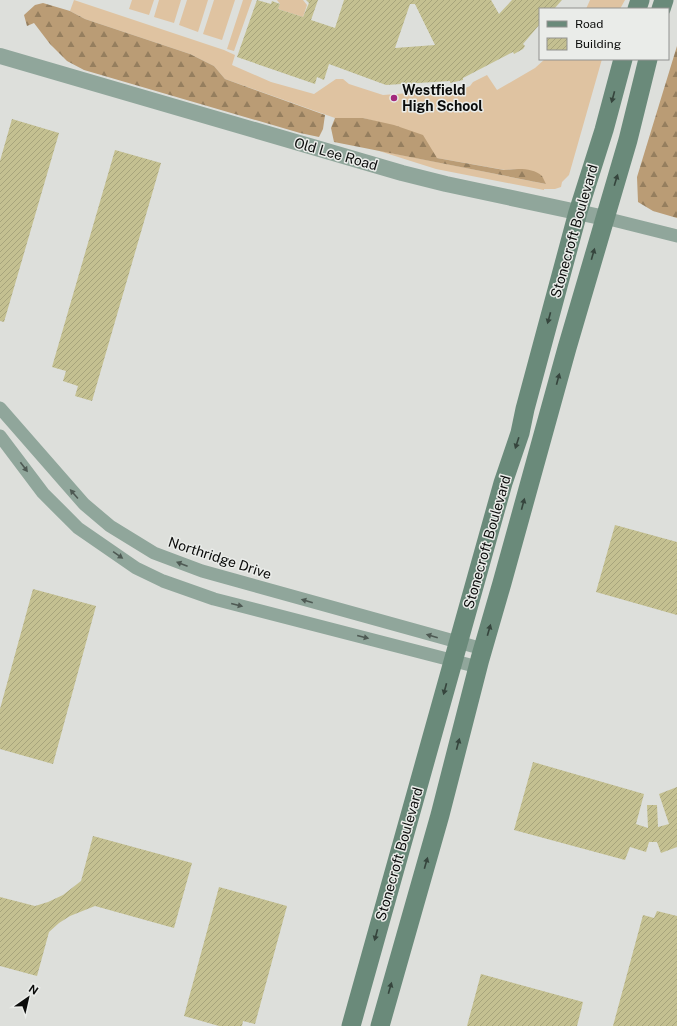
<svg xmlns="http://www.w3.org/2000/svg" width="677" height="1026" font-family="'Public Sans',sans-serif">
	<defs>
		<pattern id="forest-firs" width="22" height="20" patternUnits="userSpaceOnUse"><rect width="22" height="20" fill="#ba9c75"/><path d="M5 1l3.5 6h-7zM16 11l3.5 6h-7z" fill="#957e5e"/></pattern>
		<pattern id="building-hatch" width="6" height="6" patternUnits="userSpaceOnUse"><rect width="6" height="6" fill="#c4c091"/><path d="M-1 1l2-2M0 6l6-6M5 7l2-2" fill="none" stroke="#a7a47c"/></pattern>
	</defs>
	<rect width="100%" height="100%" fill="#dddfdb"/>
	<path fill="#dfc3a1" d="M74,0L224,50L235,55L232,65L271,82L314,94L336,79H343L349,84L383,95L437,91L454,93L470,86L473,82L487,75L497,90L535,68L545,59H602L569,175L562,182L561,187L555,189H544V190L436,169L376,150L546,184L515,169L505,170L437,158L378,122L363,118H335L225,79L214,66L190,54L85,19L70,11Z
		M132,0H154L149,15L129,9Z
		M159,0H181L174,23L154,17Z
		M187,0H208L198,32L179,25Z
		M214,0H235L222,40L203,34Z
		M243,0H252L234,51L227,49Z
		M277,0H303L307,5L303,17L278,9L280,4Z
		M590,0H625L620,9H586Z"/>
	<path fill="url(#forest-firs)" d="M43,3L70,11L85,19L190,54L214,66L225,79L325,115L323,129L319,137L300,133L84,70L67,61L50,44L34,23L27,26L24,15L35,5Z
		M677,46V218L653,211L638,202L637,177Z
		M335,118H363L394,125L423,135L437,158L504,170C516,169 532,167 542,176C543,178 545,182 546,184L334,142L331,128Z"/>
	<path fill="url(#building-hatch)" fill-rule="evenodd" d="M257,0L271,4L272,1L280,4L278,9L303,17L309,3L306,0H318L311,20L335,28L344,0H491L499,14L512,0H562L554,9H540V24L523,44L525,46L523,49L514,54L513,52L463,78V80L450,83V81L386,85L329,64L324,80L317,77L315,84L237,57ZM410,4H415L435,45L395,48Z
		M12,119L59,133L4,322L0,321V161Z
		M115,150L161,163L92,401L75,396L78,386L63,381L66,371L52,367Z
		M615,525L677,542V615L596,592Z
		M33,589L96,606L53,764L0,749V709Z
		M533,762L644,794L636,824L648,828L647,805H657L658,827L669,824L659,794L677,787V847L661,853L657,842H649L646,852L630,847L625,860L514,830Z
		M93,836L192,863L174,928L95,906L70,916L59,923L49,932L37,976L0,966V897L35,906L48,902L63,895L81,881Z
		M219,887L287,906L255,1024L243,1021L242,1026H219L184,1016Z
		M657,911L677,916V1026H613L643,915L654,918Z
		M481,974L583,1002L577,1026H467Z"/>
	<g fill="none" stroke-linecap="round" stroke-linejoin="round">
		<path stroke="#90a69b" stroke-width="13" d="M605,218L677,236
			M0,408L84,504L110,526L154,553L202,571L483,649
			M0,436L43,493L78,528L136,568L163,581L214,599L478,667"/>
		<path stroke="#90a69b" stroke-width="16" d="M0,56L402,173L446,184L605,218"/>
		<path stroke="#6a8a7a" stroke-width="19" d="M637,9L640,0
			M661,9L664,0
			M351,1026L503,483L520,433L525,409L578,212L604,130L623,59
			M380,1026L440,815L480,659L502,583L567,348L628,140L648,59"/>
	</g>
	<defs><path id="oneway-solid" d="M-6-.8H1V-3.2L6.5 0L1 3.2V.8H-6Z"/></defs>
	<g fill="#36453d">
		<use href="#oneway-solid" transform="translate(613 97) rotate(105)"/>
		<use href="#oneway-solid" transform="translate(616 180) rotate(-73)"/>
		<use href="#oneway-solid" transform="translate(593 254) rotate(-74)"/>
		<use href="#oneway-solid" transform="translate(549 318) rotate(105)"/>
		<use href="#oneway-solid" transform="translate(558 379) rotate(-75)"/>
		<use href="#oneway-solid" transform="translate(517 443) rotate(108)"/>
		<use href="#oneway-solid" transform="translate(523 504) rotate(-75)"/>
		<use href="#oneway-solid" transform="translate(489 630) rotate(-74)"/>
		<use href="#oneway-solid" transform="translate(445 689) rotate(105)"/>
		<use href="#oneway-solid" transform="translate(458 744) rotate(-75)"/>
		<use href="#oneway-solid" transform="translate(426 863) rotate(-74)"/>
		<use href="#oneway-solid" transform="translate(376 935) rotate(105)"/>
		<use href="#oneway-solid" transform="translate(390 988) rotate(-74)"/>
	</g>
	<g fill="#4e5953">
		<use href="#oneway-solid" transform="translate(24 467) rotate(53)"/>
		<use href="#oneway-solid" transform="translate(74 494) rotate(-131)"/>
		<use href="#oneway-solid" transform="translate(118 555) rotate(35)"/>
		<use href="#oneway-solid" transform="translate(182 564) rotate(-159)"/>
		<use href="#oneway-solid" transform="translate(307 601) rotate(-164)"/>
		<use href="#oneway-solid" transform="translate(237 605) rotate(14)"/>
		<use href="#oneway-solid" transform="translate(432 636) rotate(-164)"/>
		<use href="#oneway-solid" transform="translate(363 637) rotate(14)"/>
	</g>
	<circle fill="#a2287d" stroke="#eaece9" stroke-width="1.5" cx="394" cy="98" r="4"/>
	<g text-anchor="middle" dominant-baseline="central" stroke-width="3" stroke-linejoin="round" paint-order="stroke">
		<g font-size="14" font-weight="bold" fill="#0b0c0b" stroke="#eaece9" text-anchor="start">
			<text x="402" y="90">Westfield<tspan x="402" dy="16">High School</tspan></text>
		</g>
		<g font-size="14" fill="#0b0c0b" stroke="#eaece9">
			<text transform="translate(336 154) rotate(16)">Old Lee Road</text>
			<text transform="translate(574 231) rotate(-74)">Stonecroft Boulevard</text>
			<text transform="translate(487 542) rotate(-74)">Stonecroft Boulevard</text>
			<text transform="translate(220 558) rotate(18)">Northridge Drive</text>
			<text transform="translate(399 854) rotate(-74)">Stonecroft Boulevard</text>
		</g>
	</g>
	<rect x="539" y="8" width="130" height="52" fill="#eaece9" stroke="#919290"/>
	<rect x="547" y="21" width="20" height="6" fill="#6a8a7a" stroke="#919290"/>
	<text x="575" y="28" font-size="12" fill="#0b0c0b">Road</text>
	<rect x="547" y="38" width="20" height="12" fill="url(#building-hatch)" stroke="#919290"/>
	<text x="575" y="48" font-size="12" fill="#0b0c0b">Building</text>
	<g transform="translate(28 998) rotate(34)" stroke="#eaece9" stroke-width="3" paint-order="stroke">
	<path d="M0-3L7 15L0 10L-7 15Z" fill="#0b0c0b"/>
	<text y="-6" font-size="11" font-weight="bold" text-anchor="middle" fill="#0b0c0b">N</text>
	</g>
</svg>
